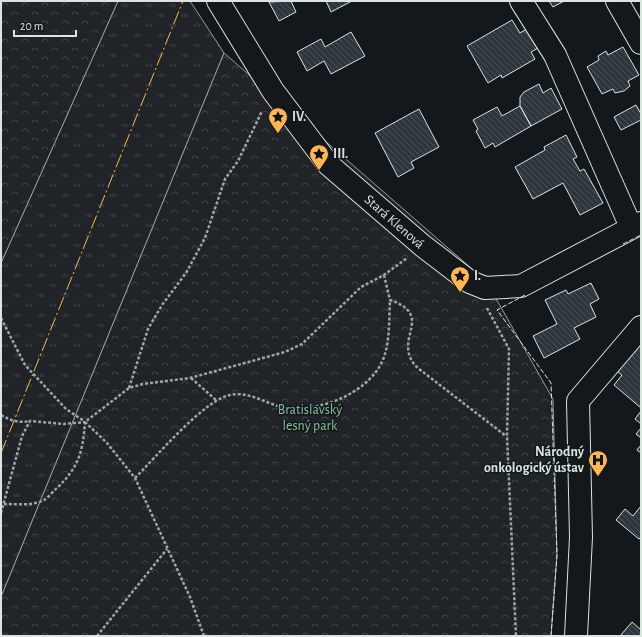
<svg xmlns="http://www.w3.org/2000/svg" width="642" height="637" font-family="'Alegreya Sans',sans-serif">
	<defs>
		<pattern id="grass-tufts" width="24" height="20" patternUnits="userSpaceOnUse"><rect width="24" height="20" fill="#202428"/><path d="M3 7l-1-3M5 7V3M7 7l1-3M15 17l-1-3M17 17v-4M19 17l1-3" fill="none" stroke="#404447"/></pattern>
		<pattern id="forest-crowns" width="20" height="18" patternUnits="userSpaceOnUse"><rect width="20" height="18" fill="#202428"/><path d="M2 6a3 3 0 1 1 6 0M12 15a3 3 0 1 1 6 0" fill="none" stroke="#404447"/></pattern>
		<pattern id="building-back-hatch" width="6" height="6" patternUnits="userSpaceOnUse"><rect width="6" height="6" fill="#2c363c"/><path d="M-1 5l2 2M0 0l6 6M5-1l2 2" fill="none" stroke="#4a5358"/></pattern>
	</defs>
	<rect width="100%" height="100%" fill="#14181c"/>
	<path fill="url(#grass-tufts)" stroke="#939e99" d="M118,1H190L224,53L1,597V263Z"/>
	<path fill="url(#forest-crowns)" stroke="#939e99" d="M1,1H118L1,263Z
		M224,53L486,281L553,399L557,555L551,636H1V597Z"/>
	<path fill="url(#building-back-hatch)" stroke="#d8e6dc" d="M291,1L296,12L279,21L269,2Z
		M326,1H352L331,12Z
		M549,1H564L553,7Z
		M512,20L520,33L527,29L538,48L531,52L535,59L502,78L501,75L488,83L467,46Z
		M351,32L365,56L331,74L324,61L307,71L297,52L321,39L325,47Z
		M623,47L639,75L628,81L630,86L624,91L615,93L613,89L602,94L587,67L599,60L598,56L606,51L608,55Z
		M539,84L543,93L551,88L562,109L531,126L520,106V97L524,92Z
		M636,105L641,114V120L621,130L614,117Z
		M520,106L531,126L495,147L493,143L485,148L476,131L478,129L473,120L497,107L502,116Z
		M419,109L439,147L411,162L414,168L398,177L375,133Z
		M566,135L577,157L573,159L580,171L584,169L603,203L580,215L563,183L533,199L515,167L545,150L544,147Z
		M591,283L599,299L590,304L596,317L574,328L580,339L544,358L533,336L557,324L545,300L566,290L568,294Z
		M640,344L641,345V408L614,385L622,375L617,371Z
		M641,411V424L635,419Z
		M641,428V438L636,434Z
		M641,445V453L637,450Z
		M641,506V537L639,539L616,520L625,509L633,516Z
		M632,622L641,630V636H620Z"/>
	<g fill="none" stroke-linecap="round" stroke-linejoin="round">
		<defs>
			<path id="minor" d="M218,1L273,91L329,165L423,246L470,282L485,288L521,286L641,223
				M521,1L555,55L631,227
				M617,1L641,43
				M576,636L581,537L578,401L641,327"/>
		</defs>
		<use href="#minor" stroke="#d8e6dc" stroke-width="24"/>
		<path stroke="#9da8a2" stroke-width="2.5" stroke-dasharray="3 2" stroke-linecap="butt" d="M384,275L390,300C433,315 397,336 412,361C414,365 419,369 423,372L506,436
			M487,308L509,349L507,436L516,636
			M1,318L25,365L66,409L84,421
			M191,378L216,400
			M129,388L148,329L162,305L186,273L205,238L225,179L238,161L262,111
			M1,415C11,421 19,423 30,421
			M135,478C155,458 204,400 230,395C249,391 264,403 282,407C318,414 371,393 384,357C390,340 389,318 390,300
			M4,504C17,504 33,506 44,500C49,497 53,491 57,488C79,467 83,451 85,422
			M1,513L22,436L30,421L64,424L85,422
			M97,636L167,549
			M204,636L190,597L135,478L107,443L85,422L129,388L143,384L190,378L285,352L302,344L361,287L384,275L407,258"/>
		<use href="#minor" stroke="#14181c" stroke-width="22"/>
		<path stroke="#d8e6dc" stroke-width="1" stroke-dasharray="5 2" stroke-linecap="butt" d="M623,244L641,235
			M525,295L497,310L551,383L557,555L551,636"/>
		<path stroke="#ffb74d" stroke-width="1" stroke-dasharray="14 3 2 3" stroke-linecap="butt" d="M1,453L183,1"/>
	</g>
	<defs>
		<symbol id="sight-pin" viewBox="-11 -11 22 30"><path d="M0 17L-7.5 6A9.5 9.5 0 1 1 7.5 6Z" fill="#ffb74d" stroke="#14181c"/><path d="M0-6L1.8-2.2L6-1.7L2.9 1.2L3.7 5.4L0 3.3L-3.7 5.4L-2.9 1.2L-6-1.7L-1.8-2.2Z" fill="#111"/></symbol>
		<symbol id="hospital-pin" viewBox="-11 -11 22 30"><path d="M0 17L-7.5 6A9.5 9.5 0 1 1 7.5 6Z" fill="#ffb74d" stroke="#14181c"/><path d="M-5-5h3v3.5h4V-5h3V5h-3V1.5h-4V5h-3Z" fill="#111"/></symbol>
	</defs>
	<g fill-rule="evenodd">
		<use href="#sight-pin" x="267" y="106" width="22" height="30"/>
		<use href="#sight-pin" x="308" y="143" width="22" height="30"/>
		<use href="#sight-pin" x="449" y="265" width="22" height="30"/>
		<use href="#hospital-pin" x="587" y="449" width="22" height="30"/>
	</g>
	<g text-anchor="middle" dominant-baseline="central" stroke-width="3" stroke-linejoin="round" paint-order="stroke">
		<g font-size="14" font-weight="bold" fill="#d8e6dc" stroke="#14181c" text-anchor="start">
			<text x="292" y="117">IV.</text>
			<text x="333" y="154">III.</text>
			<text x="474" y="276">I.</text>
			<text x="584" y="452" text-anchor="end">Národný<tspan x="584" dy="16">onkologický ústav</tspan></text>
		</g>
		<g font-size="14" fill="#d8e6dc" stroke="#14181c">
			<text transform="translate(394 222) rotate(41)">Stará Klenová</text>
		</g>
		<g font-size="14" fill="#8ac095" stroke="#14181c">
			<text x="310" y="410">Bratislavský<tspan x="310" dy="16">lesný park</tspan></text>
		</g>
	</g>
	<rect width="642" height="637" fill="none" stroke="#d8e6dc" stroke-width="4"/>
	<path d="M14 30v6h62v-6" fill="none" stroke="#d8e6dc" stroke-width="2"/>
	<text x="20" y="30" font-size="12" fill="#d8e6dc" stroke="#14181c" stroke-width="3" paint-order="stroke">20 m</text>
</svg>
